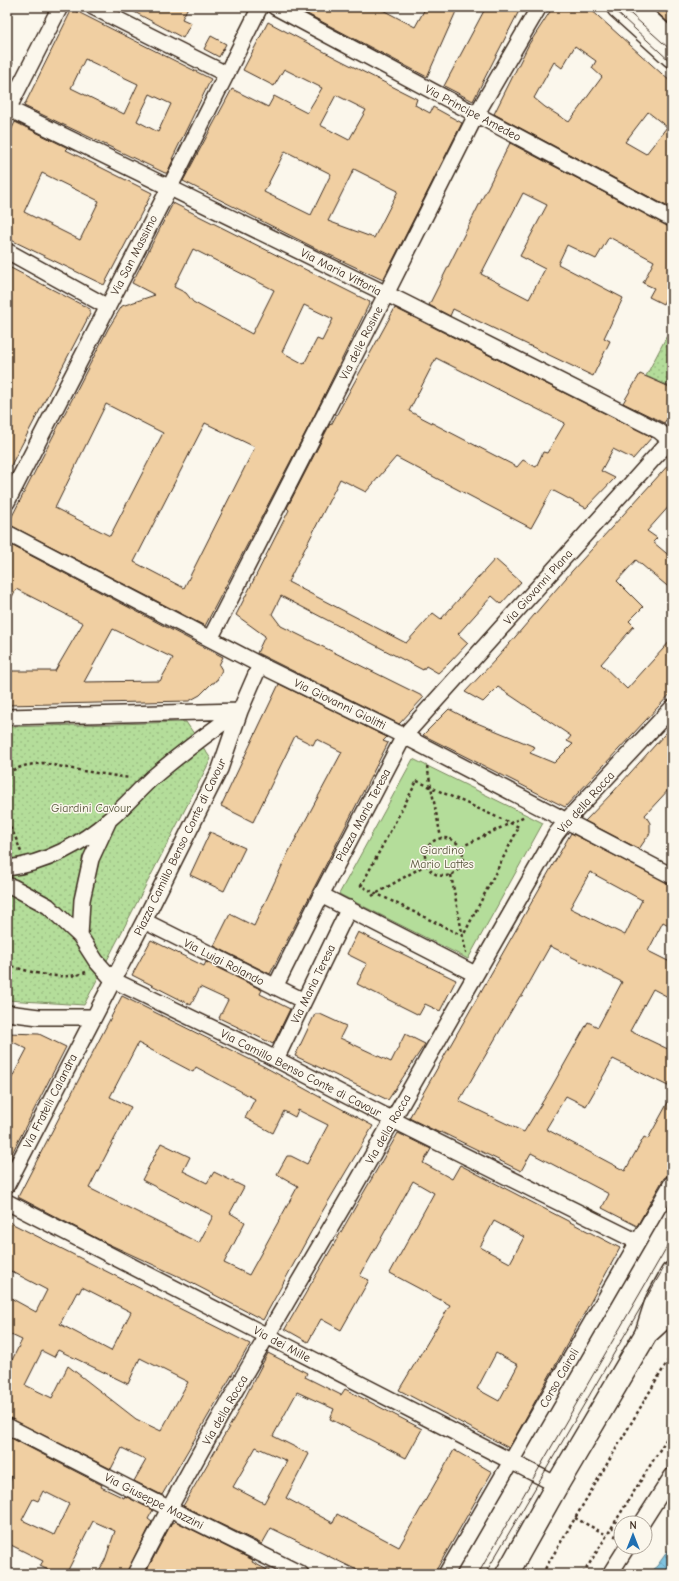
<svg xmlns="http://www.w3.org/2000/svg" width="679" height="1581" font-family="'Comic Neue',sans-serif">
	<defs>
		<pattern id="grass-dots" width="8" height="8" patternUnits="userSpaceOnUse"><rect width="8" height="8" fill="#b4dd9a"/><path d="M2 2h.1M6 6h.1" fill="none" stroke="#9cbe84" stroke-width="1.8" stroke-linecap="round"/></pattern>
		<pattern id="water-waves" width="16" height="10" patternUnits="userSpaceOnUse"><rect width="16" height="10" fill="#7fc3e0"/><path d="M0 5q4-4 8 0t8 0" fill="none" stroke="#699fb5"/></pattern>
	</defs>
	<rect width="100%" height="100%" fill="#fbf7ec"/>
	<filter id="ink" filterUnits="userSpaceOnUse"><feTurbulence type="fractalNoise" baseFrequency=".025" numOctaves="2"/><feDisplacementMap in="SourceGraphic" scale="8" xChannelSelector="R" yChannelSelector="G"/><feConvolveMatrix kernelMatrix="1 2 1 2 8 2 1 2 1" color-interpolation-filters="sRGB"/></filter>
	<g filter="url(#ink)">
		<path fill="url(#grass-dots)" stroke="#78845c" d="M672,326V379L666,385L646,376Z
			M186,722L211,759L84,1005L7,1000V727Z"/>
		<path fill="#b4dd9a" stroke="#78845c" d="M413,759L543,823L468,959L339,894Z"/>
		<path fill="url(#water-waves)" stroke="#648692" d="M672,1545V1574H647L657,1566Z"/>
		<path fill="#f0cfa2" stroke="#3b2a1e" fill-rule="evenodd" d="M125,7H188L182,19L191,23L183,38Z
			M294,7H377L415,27L426,7H458L427,77Z
			M486,7H521L473,101L444,86Z
			M553,7H588L672,83V209L494,114L529,44ZM575,46L596,61L592,68L602,77L569,122L545,107L534,98L554,62L562,68ZM648,112L667,127L646,154L625,142Z
			M651,7H672V26Z
			M72,9L211,79L172,159L173,160L167,173H165L24,106ZM85,59L138,84L124,114L71,88ZM150,94L171,104L158,132L137,121Z
			M268,22L338,59L417,99L415,105L430,113L433,107L462,123L383,280L315,248L183,181L232,89L268,107L274,96L307,113L322,88L284,69L274,86L243,70ZM336,95L366,110L349,140L320,125ZM285,151L331,174L311,215L264,192ZM354,169L398,191L374,238L328,221Z
			M211,36L226,44L219,57L204,49Z
			M15,122L68,148L66,150L152,193L104,285L7,238V139ZM42,173L99,201L80,240L24,212Z
			M510,143L672,228V297L668,294L663,304L649,297L654,288L643,283L654,261L609,237L596,259L567,245L558,264L623,298L604,338L610,341L593,376L453,309L450,316L429,305ZM523,193L547,205L520,256L545,269L529,299L481,274Z
			M173,203L370,302L314,416L205,626L8,524L108,329L122,306L155,295L132,283ZM193,249L274,290L252,334L193,302L186,293L174,287ZM304,305L333,319L322,341L317,339L304,364L282,352ZM106,404L163,433L110,536L55,508ZM205,423L255,447L184,588L134,562Z
			M7,266L90,309V314L7,473Z
			M395,308L652,437L633,459L613,449L601,471L615,478L586,508L552,490L531,528L396,457L366,492L340,479L288,582L406,643L433,613L441,619L495,559L521,582L501,604L492,596L458,634L468,643L448,664L438,673L426,666L423,670L281,596L272,614L281,626L424,697L399,724L257,653L265,636L236,615L289,510L287,508L330,424L331,425ZM436,358L565,423L547,453L543,452L536,467L523,460L517,467L409,411Z
			M640,374L672,388V422L666,420L664,423L623,403Z
			M672,461V503L647,531L657,538L653,542L672,558V590L636,560L617,581L643,607L629,621L634,626L601,664L627,689L672,639V692L565,807L423,735L449,709L466,718H465L535,747L530,753L554,763L573,744L567,741L571,736L498,687L483,702L465,692L497,658L572,571Z
			M7,543L223,657L219,665L222,670L217,680H216L214,683H212L200,695L189,701L7,705V671H55L83,623L16,589L7,607ZM113,629L173,658L160,681L84,682Z
			M279,684L387,737L383,741L388,743L270,974L214,946L230,914L254,926L288,853L342,752L316,739L313,745L295,736L253,822L221,806Z
			M672,726V786L645,815L650,823V833L639,849L585,821L614,791Z
			M210,832L245,848L224,891L190,875Z
			M571,833L672,885V927L663,922L648,951L672,963V999L653,989L630,1031L672,1051V1088L613,1059L586,1106L566,1096L546,1129L625,1171L644,1137L648,1139L672,1095V1169L669,1175L664,1178L637,1226L602,1208L609,1194L531,1153L521,1171L441,1132L440,1133L409,1118ZM590,872L642,900L625,935L570,908ZM550,946L622,982L598,1027L588,1022L551,1088L524,1132L459,1101L520,996H522Z
			M358,932L456,980L440,1011L425,1004L419,1015L357,984L367,964L347,954Z
			M151,940L204,966L206,962L262,990L260,994L290,1009L273,1044L219,1018L228,1000L200,987L191,1005L132,975Z
			M122,996L263,1066L373,1126L322,1212L263,1320L182,1278L102,1241L18,1197ZM138,1043L193,1072L196,1067L255,1099L245,1118L273,1133L284,1111L295,1117L298,1110L328,1125L307,1164L291,1156H287L277,1174L298,1186L249,1275L224,1263L245,1222L230,1213L244,1187L214,1172L207,1183L183,1171L190,1157L161,1143L142,1180L213,1216L199,1243L89,1188L131,1107L110,1097Z
			M315,1014H320L346,1026L340,1038L391,1062L405,1034L425,1044L388,1100L295,1056Z
			M7,1033L39,1034L66,1047L7,1163V1087L27,1049L7,1039Z
			M398,1133L431,1149L423,1163L452,1179L460,1165L620,1248L584,1314L509,1448L399,1390L450,1305L390,1273L434,1193L413,1181L360,1276L369,1280L341,1330L321,1319L308,1342L285,1329ZM494,1221L524,1237L510,1263L480,1247ZM496,1353L518,1365L499,1401L477,1389Z
			M7,1221L250,1344L162,1495L134,1481L146,1460L122,1448L111,1469L7,1417V1370L22,1340L7,1333V1296L36,1312L47,1290L7,1269ZM82,1287L131,1312L111,1351L60,1324L77,1292L79,1293ZM58,1350L128,1384L140,1358L188,1382L161,1431L136,1419L68,1366L52,1398L25,1385L42,1351L54,1357Z
			M268,1353L307,1373L305,1377L341,1395L345,1389L422,1429L406,1458L330,1419L334,1409L297,1392L273,1436L309,1454L286,1498L333,1523L337,1514L399,1547L454,1450L492,1472L434,1574H365L271,1528L262,1544L183,1506L236,1415ZM256,1447L287,1461L264,1503L233,1487Z
			M7,1436L102,1485L101,1487L124,1498L125,1496L153,1510L148,1519L152,1522L126,1574H97L105,1560L115,1531L93,1521L66,1574H56L40,1566L43,1561L7,1543V1487L12,1477L7,1475ZM43,1491L69,1504L54,1535L22,1520L33,1499L38,1501Z
			M175,1521L253,1560L252,1562L275,1574H145L172,1522L174,1523Z"/>
		<g fill="none" stroke-linecap="round" stroke-linejoin="round">
			<defs>
				<path id="street" d="M93,7L226,74
					M275,7L672,219
					M638,7L672,38
					M7,108L403,302L659,431L672,442
					M7,111L60,7
					M7,251L108,307
					M7,502L178,171L260,7
					M7,533L260,665L404,736L672,876
					M210,639L381,304L476,115L539,7
					M7,717L240,711
					M7,868C45,864 82,844 110,819C125,806 138,791 152,778C180,754 209,732 240,711
					M7,885L13,887L48,906L80,936L96,961L113,980L262,1052L405,1126L638,1242
					M321,895L475,974
					M144,921L304,1001
					M80,936L82,900L91,859L109,820
					M275,987L321,895L404,736L672,438
					M7,1013L39,1017H94
					M276,1059L349,908
					M7,1185L144,921L220,769L240,711L260,665
					M7,1202L557,1485
					M7,1426L150,1499L301,1574
					M642,1523L672,1476
					M135,1574C200,1446 275,1323 348,1198C418,1077 486,955 556,834L567,820L672,708
					M446,1574L672,1183
					M610,1574L627,1547"/>
				<path id="secondary" d="M618,7L672,56
					M648,1332L672,1310
					M507,1574L557,1485L646,1334L657,1300L672,1273"/>
			</defs>
			<use href="#street" stroke="#3b2a1e" stroke-width="18"/>
			<use href="#secondary" stroke="#3b2a1e" stroke-width="25"/>
			<path stroke="#3b2a1e" stroke-width="2.5" stroke-dasharray="3 3" stroke-linecap="butt" d="M7,50L13,66
				M427,766L441,838
				M7,772L27,765L43,763L83,771L130,778
				M417,781L519,827L463,936L361,886Z
				M7,822L15,836L21,852
				M425 857a19 19 0 1 1 38 0a19 19 0 1 1-38 0Z
				M461,847L525,816
				M451,875L466,953
				M372,896L427,864
				M7,965C31,972 61,982 86,972
				M575,1518L607,1535
				M611,1527L618,1531L614,1538
				M542,1574L672,1354
				M583,1574L672,1430"/>
			<use href="#street" stroke="#fbf7ec" stroke-width="15"/>
			<use href="#secondary" stroke="#fbf7ec" stroke-width="22"/>
			<path stroke="#3b2a1e" stroke-width="1" d="M611,7L672,63
				M623,7L672,51
				M478,1574L672,1238
				M485,1574L672,1254"/>
		</g>
	</g>
	<g text-anchor="middle" dominant-baseline="central" stroke-width="3" stroke-linejoin="round" paint-order="stroke">
		<g font-size="12" fill="#3b2a1e" stroke="#fbf7ec">
			<text transform="translate(473 113) rotate(28)">Via Principe Amedeo</text>
			<text transform="translate(134 255) rotate(-63)">Via San Massimo</text>
			<text transform="translate(341 272) rotate(27)">Via Maria Vittoria</text>
			<text transform="translate(361 343) rotate(-63)">Via delle Rosine</text>
			<text transform="translate(538 587) rotate(-48)">Via Giovanni Plana</text>
			<text transform="translate(340 704) rotate(26)">Via Giovanni Giolitti</text>
			<text transform="translate(586 802) rotate(-48)">Via della Rocca</text>
			<text transform="translate(363 815) rotate(-62)">Piazza Maria Teresa</text>
			<text transform="translate(180 847) rotate(-64)">Piazza Camillo Benso Conte di Cavour</text>
			<text transform="translate(224 962) rotate(27)">Via Luigi Rolando</text>
			<text transform="translate(313 984) rotate(-64)">Via Maria Teresa</text>
			<text transform="translate(301 1073) rotate(27)">Via Camillo Benso Conte di Cavour</text>
			<text transform="translate(50 1101) rotate(-63)">Via Fratelli Calandra</text>
			<text transform="translate(388 1129) rotate(-60)">Via della Rocca</text>
			<text transform="translate(282 1344) rotate(28)">Via dei Mille</text>
			<text transform="translate(559 1378) rotate(-60)">Corso Cairoli</text>
			<text transform="translate(225 1410) rotate(-60)">Via della Rocca</text>
			<text transform="translate(154 1501) rotate(27)">Via Giuseppe Mazzini</text>
		</g>
		<g font-size="12" fill="#59573d" stroke="#fbf7ec">
			<text x="91" y="808">Giardini Cavour</text>
			<text x="442" y="850">Giardino<tspan x="442" dy="14">Mario Lattes</tspan></text>
		</g>
	</g>
	<rect width="679" height="1581" fill="none" stroke="#fbf7ec" stroke-width="24"/>
	<rect x="12" y="12" width="655" height="1557" fill="none" stroke="#3b2a1e" stroke-width="1.5" filter="url(#ink)"/>
	<g transform="translate(633 1535)"><circle r="19" fill="#fbf7ec" stroke="#aea59a"/>
	<path d="M0-3L7 15L0 10L-7 15Z" fill="#1f6fb2"/>
	<text y="-6" font-size="11" font-weight="bold" text-anchor="middle" fill="#3b2a1e">N</text>
	</g>
</svg>
